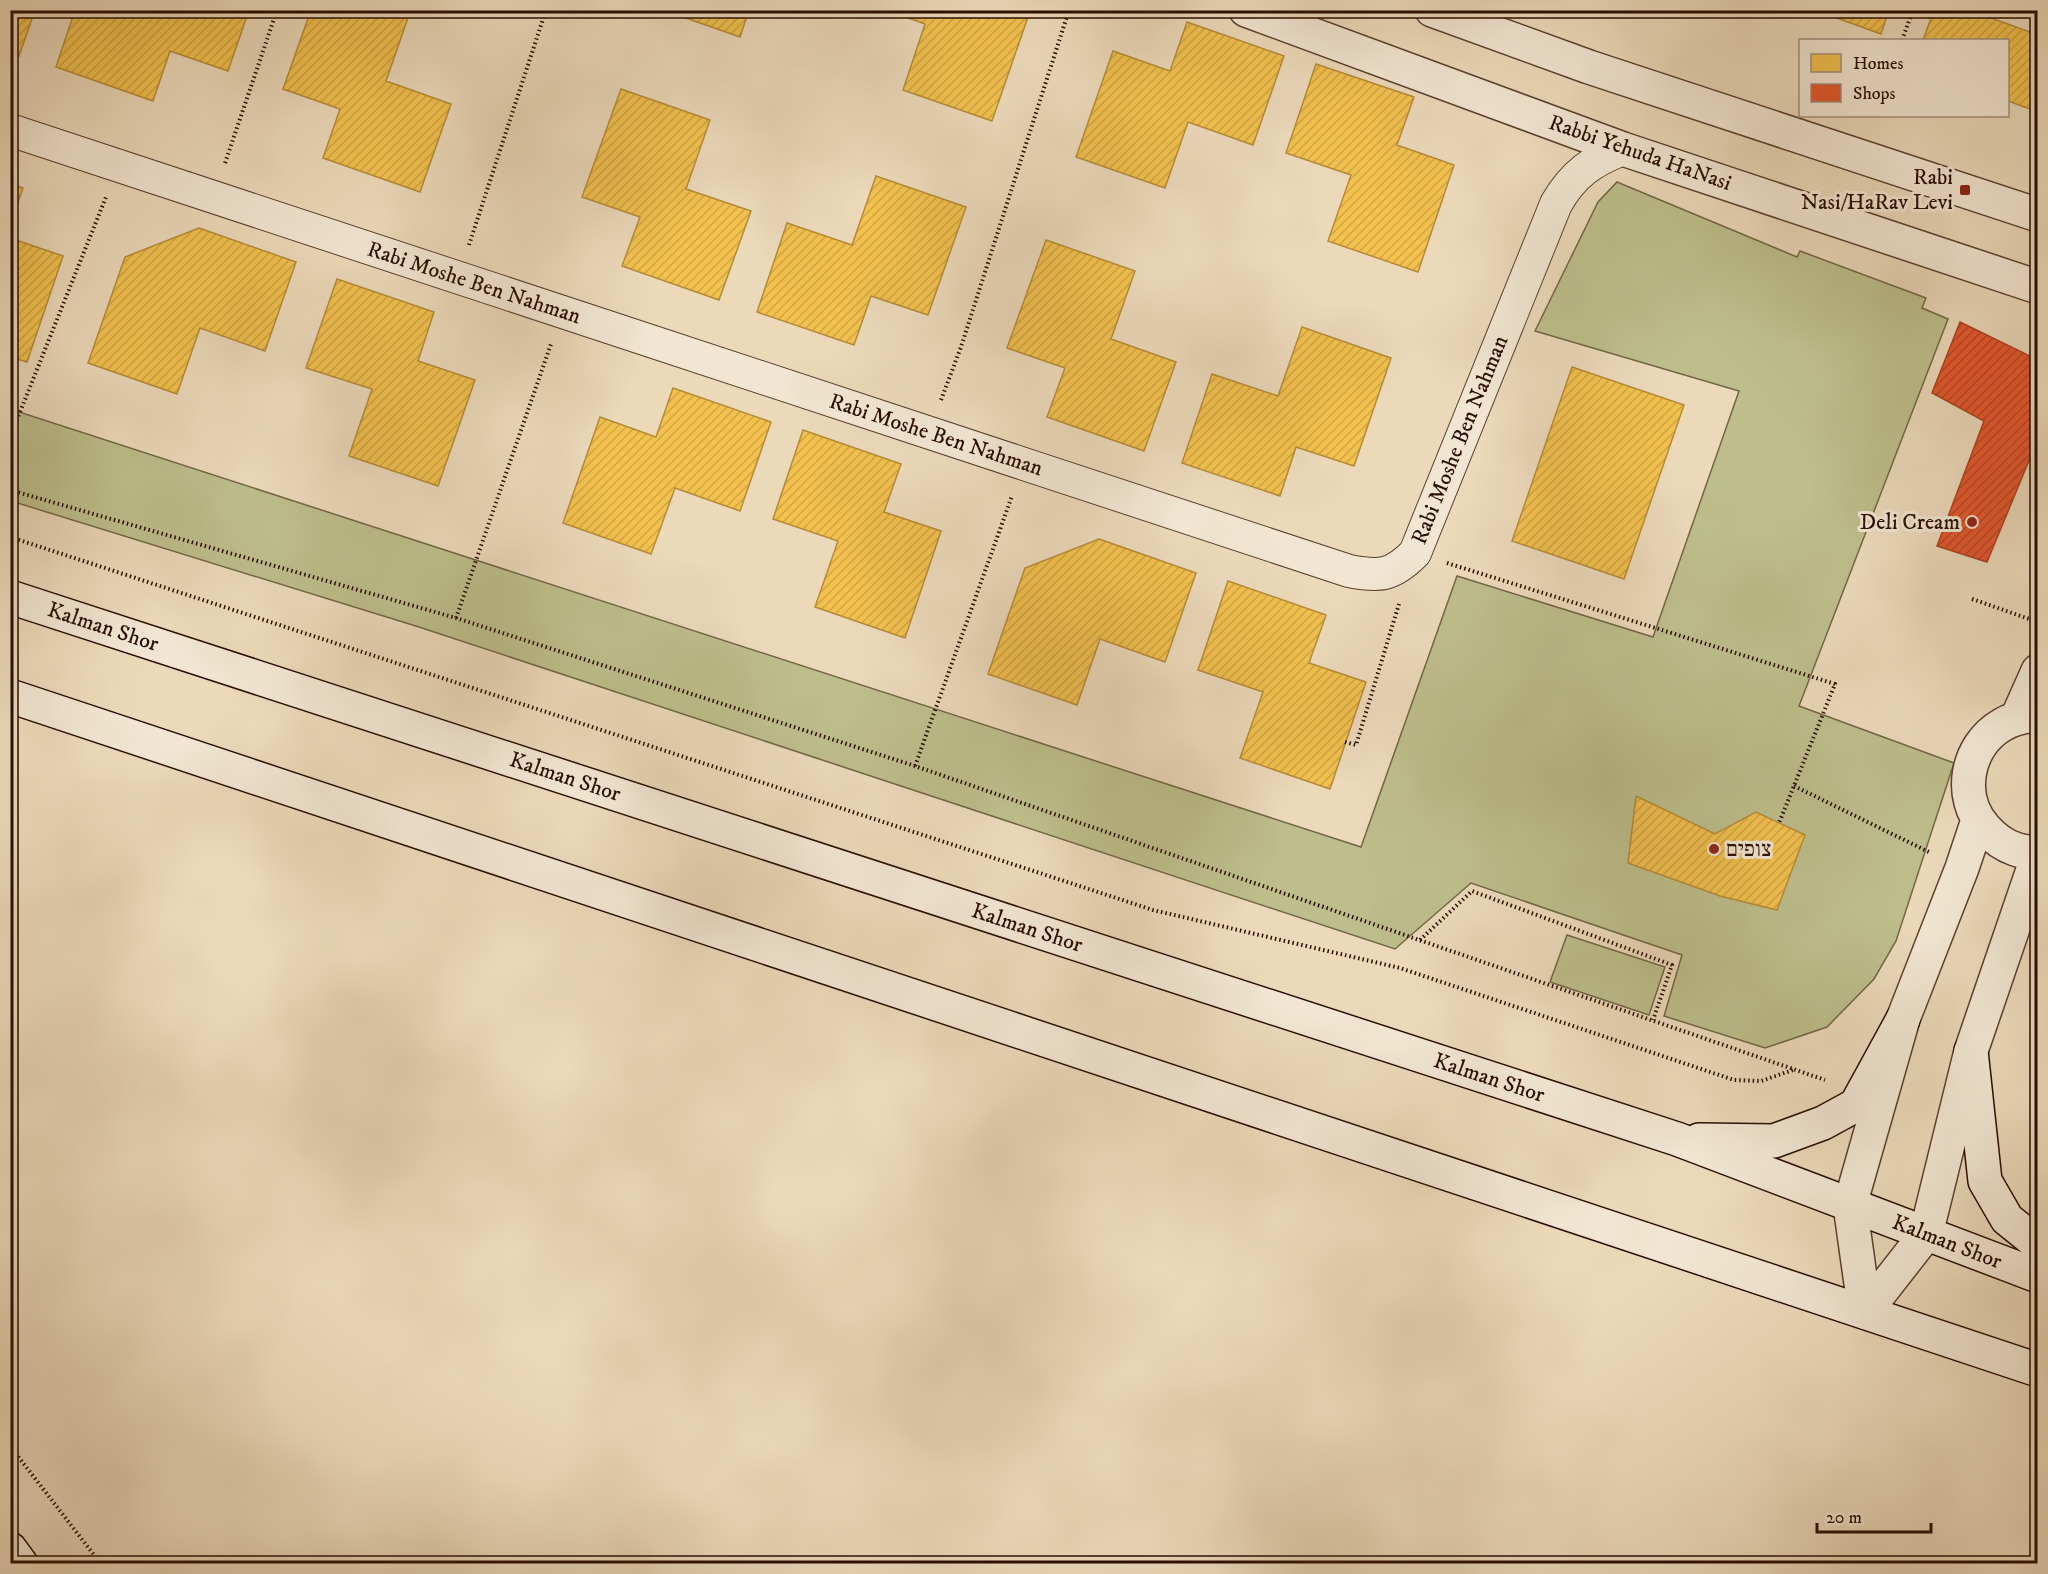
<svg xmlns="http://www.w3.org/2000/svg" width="2048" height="1574" font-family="'IM FELL DW Pica','Frank Ruhl Libre',serif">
	<defs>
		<pattern id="homes-hatch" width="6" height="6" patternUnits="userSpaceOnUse" patternTransform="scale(1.5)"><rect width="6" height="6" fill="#f2c14e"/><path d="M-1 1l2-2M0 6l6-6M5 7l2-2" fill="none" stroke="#d0a542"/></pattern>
		<pattern id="shops-hatch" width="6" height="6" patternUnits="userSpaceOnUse" patternTransform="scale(1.5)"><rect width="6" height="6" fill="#e4572e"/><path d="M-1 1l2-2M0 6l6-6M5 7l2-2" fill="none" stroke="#b94625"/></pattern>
	</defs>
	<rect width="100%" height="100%" fill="#ebd9ba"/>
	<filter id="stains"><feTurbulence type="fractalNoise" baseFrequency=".00333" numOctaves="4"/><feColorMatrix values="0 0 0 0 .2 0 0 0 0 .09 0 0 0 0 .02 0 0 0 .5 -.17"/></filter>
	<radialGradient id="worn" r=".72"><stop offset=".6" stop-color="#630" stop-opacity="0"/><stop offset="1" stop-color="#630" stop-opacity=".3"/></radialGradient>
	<path fill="#bdbe8c" stroke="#736646" stroke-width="1.5" d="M1617,182L1797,257L1800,251L1926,298L1922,308L1948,319L1799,706L1954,763L1896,941L1874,979L1827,1027L1765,1048L1664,1016L1682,955L1471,883L1395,949L419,627L11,501L10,409L1361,847L1457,576L1653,637L1739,391L1535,331L1598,202Z
		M1567,935L1665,967L1649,1015L1550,982Z"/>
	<path fill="url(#homes-hatch)" stroke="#b68b37" stroke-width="1.5" d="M10,10H35L19,56L10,53Z
		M75,10H249L228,71L170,51L153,101L56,67Z
		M311,10H406L410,12L386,81L451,104L420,192L323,158L340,109L283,89Z
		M663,10H749L740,37Z
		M886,10H1018L1029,14L992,121L903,90L925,24Z
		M1820,10H1889L1881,34L1820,12Z
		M1934,10H1969L2038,35V112L2008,101V40H1923Z
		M1187,22L1284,56L1253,145L1188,122L1165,188L1076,157L1113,51L1170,71Z
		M1316,64L1414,97L1397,145L1454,165L1418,272L1328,241L1351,175L1286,153Z
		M621,89L710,120L686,189L751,211L719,300L622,266L640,217L582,197Z
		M876,176L966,207L928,315L871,296L854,345L757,312L787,223L852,245Z
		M10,183L23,188L10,225Z
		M199,228L296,262L265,351L200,328L177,394L88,363L125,257Z
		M10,238L63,256L27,362L10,357Z
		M1046,240L1135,271L1111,339L1176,362L1144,451L1047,417L1065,368L1007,348Z
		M337,279L434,312L418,361L475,380L438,486L349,456L372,389L306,368Z
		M1302,327L1391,358L1354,466L1296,447L1280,496L1182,463L1212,374L1278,396Z
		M1572,367L1684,405L1624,579L1512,541Z
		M673,388L771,422L740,511L675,488L651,554L563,523L600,417L656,437Z
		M803,430L901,464L884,512L941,531L905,638L815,607L838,541L773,519Z
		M1099,539L1196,573L1165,662L1100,639L1077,705L988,674L1025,568Z
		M1228,581L1326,615L1309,663L1366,682L1330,789L1240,758L1263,692L1198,670Z
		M1636,796L1715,834L1756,812L1805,835L1777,910L1720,896L1628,863Z"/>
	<path fill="url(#shops-hatch)" stroke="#ac4120" stroke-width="1.5" d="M1960,322L2036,359L2038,362V439L1987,562L1937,546L1984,421L1932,393Z"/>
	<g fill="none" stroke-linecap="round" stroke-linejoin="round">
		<defs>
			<path id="minor" d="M10,130L1349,571C1380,577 1392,576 1415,553L1556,204C1573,174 1592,161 1623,149"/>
			<path id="tertiary" d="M1246,10L1623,149L2038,287
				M1432,10L1589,67L2038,215
				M2038,715C2025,716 2013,718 2002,725C1966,746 1957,797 1985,828C1993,837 2003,845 2015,849C2022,852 2030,852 2038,853
				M2017,718L2038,671
				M1865,1312L1850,1205L1903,1019L1962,868L1978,820
				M1865,1312L1926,1234L1971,1051L2038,855"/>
			<path id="secondary" d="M10,597L1677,1139L2038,1276
				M10,696L2038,1370
				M1971,1051L1985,1181L2007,1219L2038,1244
				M1699,1140L1774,1141L1823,1123L1856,1105L1903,1019
				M10,1549L21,1564"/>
		</defs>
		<use href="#minor" stroke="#5a402e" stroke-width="34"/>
		<use href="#tertiary" stroke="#5a402e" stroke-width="36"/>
		<use href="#secondary" stroke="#290d00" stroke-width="36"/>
		<path stroke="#290d00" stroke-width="4" stroke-dasharray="1.5 3" stroke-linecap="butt" d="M1902,40L1913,10
			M225,163L277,10
			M469,245L546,10
			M941,400L961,347L1069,10
			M10,437L106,197
			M10,490L456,618L915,766L1825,1080
			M10,537L1153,910L1400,968L1734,1080L1761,1081L1793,1070
			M1447,563L1835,684L1779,823
			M1972,599L2038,622
			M456,618L551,344
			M1345,742L1356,745L1399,604
			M915,766L1012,496
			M1794,786L1931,853
			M1420,940L1472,891L1672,965L1653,1020
			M10,1446L101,1564"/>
		<use href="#minor" stroke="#f2e6d2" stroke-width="32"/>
		<use href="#tertiary" stroke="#f2e6d2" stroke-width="33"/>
		<use href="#secondary" stroke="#f2e6d2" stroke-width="33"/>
	</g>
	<g fill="#8f2418" stroke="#f2e6d2" stroke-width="2">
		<rect x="1959" y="184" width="12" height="12" rx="3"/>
		<circle cx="1972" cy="522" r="6"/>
		<circle cx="1714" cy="849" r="6"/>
	</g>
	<g text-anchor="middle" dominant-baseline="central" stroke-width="6" stroke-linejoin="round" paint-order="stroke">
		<g font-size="22" fill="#290d00" stroke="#f2e6d2">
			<text transform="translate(1640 153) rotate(19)">Rabbi Yehuda HaNasi</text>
			<text transform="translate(474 283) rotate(18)">Rabi Moshe Ben Nahman</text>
			<text transform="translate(936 435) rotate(18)">Rabi Moshe Ben Nahman</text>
			<text transform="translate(1460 440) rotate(-68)">Rabi Moshe Ben Nahman</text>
			<text transform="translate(103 627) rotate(18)">Kalman Shor</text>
			<text transform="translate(565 777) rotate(18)">Kalman Shor</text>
			<text transform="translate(1027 928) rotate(18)">Kalman Shor</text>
			<text transform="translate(1489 1078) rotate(18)">Kalman Shor</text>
			<text transform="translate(1947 1242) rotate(21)">Kalman Shor</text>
		</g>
		<g font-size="22" fill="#290d00" stroke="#f2e6d2" text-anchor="end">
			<text x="1953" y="177">Rabi<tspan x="1953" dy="25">Nasi/HaRav Levi</tspan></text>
			<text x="1960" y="522">Deli Cream</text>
			<text x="1726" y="849" text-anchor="start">צופים</text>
		</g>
	</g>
	<rect width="2048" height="1574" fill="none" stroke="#ebd9ba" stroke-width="36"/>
	<rect x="12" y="12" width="2024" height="1550" fill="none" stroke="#290d00" stroke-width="3"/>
	<rect x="18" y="18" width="2012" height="1538" fill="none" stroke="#290d00" stroke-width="1.5"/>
	<rect x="1799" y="39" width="210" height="78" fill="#f2e6d2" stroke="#a28f7e" stroke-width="1.5"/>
	<rect x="1811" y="54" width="30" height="18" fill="#f2c14e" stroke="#a28f7e" stroke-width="1.5"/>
	<text x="1853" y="69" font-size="18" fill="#290d00">Homes</text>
	<rect x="1811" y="84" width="30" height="18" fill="#e4572e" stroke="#a28f7e" stroke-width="1.5"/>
	<text x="1853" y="99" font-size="18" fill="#290d00">Shops</text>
	<path d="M1817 1523v9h114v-9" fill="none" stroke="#290d00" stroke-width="3"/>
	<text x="1826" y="1523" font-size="18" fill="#290d00" stroke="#f2e6d2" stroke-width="4.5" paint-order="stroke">20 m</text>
	<rect width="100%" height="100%" filter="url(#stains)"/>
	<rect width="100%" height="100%" fill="url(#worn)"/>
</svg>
